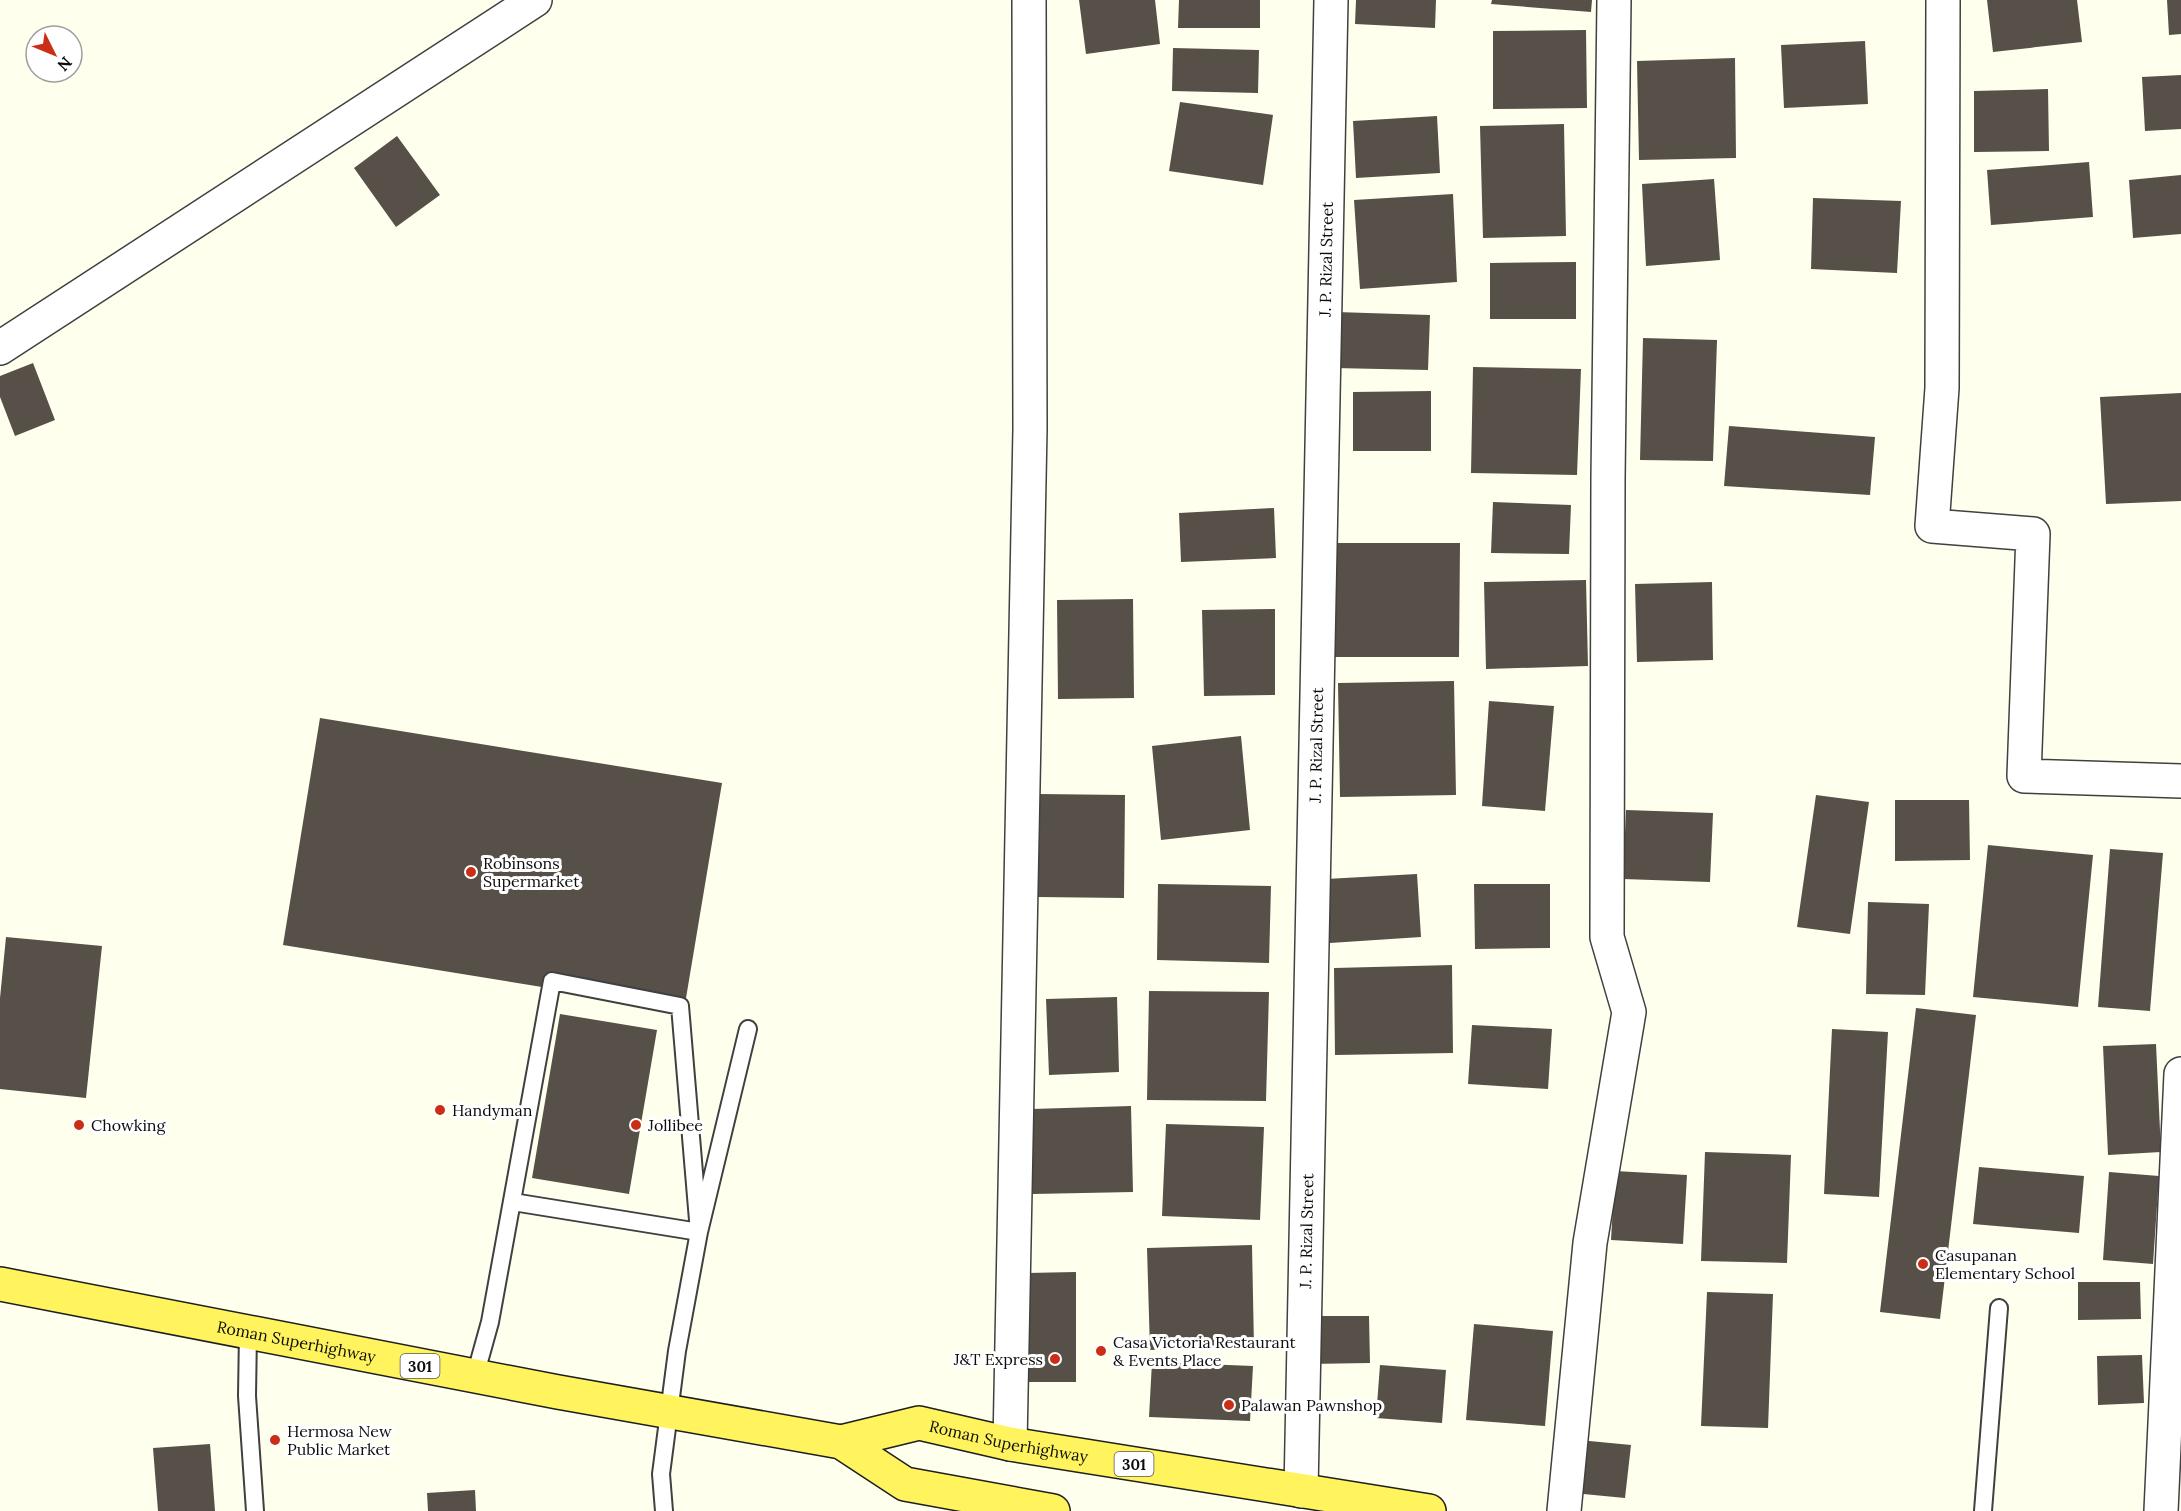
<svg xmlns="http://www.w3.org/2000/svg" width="2181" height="1511" font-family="Lora,serif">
	<rect width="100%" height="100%" fill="#ffffed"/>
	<path fill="#575048" d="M1079,0H1155L1160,44L1086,54Z
		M1179,0H1260V28H1178Z
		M1356,0H1436L1435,28L1355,24Z
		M1492,0H1592L1591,12L1491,4Z
		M1987,0H2077L2082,42L1993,52Z
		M2167,0H2181V34L2169,35Z
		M1586,30L1587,108L1493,109V31Z
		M1865,41L1868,104L1784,108L1781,45Z
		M1173,48L1259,50L1258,93L1172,91Z
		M1735,58L1736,158L1639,160L1637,61Z
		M2181,75V129L2145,131L2142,77Z
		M2048,89L2049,151L1974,152V91Z
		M1180,102L1273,115L1263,185L1169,171Z
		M1437,116L1440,173L1356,178L1353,121Z
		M1564,124L1566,236L1483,238L1480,126Z
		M397,136L440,195L396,227L354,168Z
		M2089,162L2093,217L1991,225L1987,170Z
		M2181,175V234L2133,238L2129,180Z
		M1714,179L1720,260L1646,266L1642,184Z
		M1453,194L1457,282L1360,289L1354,200Z
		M1813,198L1901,201L1897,273L1811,269Z
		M1576,262V319H1490V263Z
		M1336,312L1430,315L1428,370L1334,368Z
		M1643,338L1717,340L1713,461L1640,460Z
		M33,363L55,420L15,436L0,397V376Z
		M1473,367L1581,369L1577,475L1471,473Z
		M1431,391V451H1353V392Z
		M2181,393V501L2106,504L2100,397Z
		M1729,426L1875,437L1870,495L1724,486Z
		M1493,502L1571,505L1569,554L1491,553Z
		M1274,508L1276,558L1181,562L1179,513Z
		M1331,543H1460L1459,657H1331Z
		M1586,580L1588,666L1486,669L1484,582Z
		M1712,582L1713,660L1637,662L1635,584Z
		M1133,599L1134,698L1058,699L1057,600Z
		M1275,609V695L1204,696L1202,610Z
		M1454,681L1456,795L1340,797L1338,683Z
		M1489,701L1554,706L1545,811L1482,806Z
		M320,718L722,783L684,1010L283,945Z
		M1241,736L1250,830L1161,840L1152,746Z
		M1039,794L1125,795L1124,898L1038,897Z
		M1816,795L1869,802L1850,934L1797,927Z
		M1895,800H1969L1970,860L1895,861Z
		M1626,810L1713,813L1710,882L1623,879Z
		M1988,845L2093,855L2078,1007L1973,997Z
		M2110,849L2163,853L2150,1011L2098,1007Z
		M1417,874L1421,937L1330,943L1326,879Z
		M1158,884L1271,886L1269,963L1157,960Z
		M1474,884H1550V948L1475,949Z
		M1868,902L1929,904L1925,995L1866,994Z
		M6,937L102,946L86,1098L0,1089V998Z
		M1452,965L1453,1053L1335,1055L1334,968Z
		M1149,991L1269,992L1266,1101L1147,1100Z
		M1117,997L1119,1072L1049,1075L1046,999Z
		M1916,1008L1976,1015L1940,1319L1880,1312Z
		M560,1014L657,1030L629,1194L532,1178Z
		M1472,1025L1552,1029L1548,1089L1468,1084Z
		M1832,1029L1888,1032L1879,1197L1824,1194Z
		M2156,1044L2161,1152L2108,1155L2103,1046Z
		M1131,1106L1133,1192L1033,1194L1032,1109Z
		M1166,1124L1264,1127L1260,1220L1162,1216Z
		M1705,1152L1791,1155L1787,1263L1701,1261Z
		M1979,1167L2084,1176L2079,1233L1973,1224Z
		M1615,1171L1687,1175L1683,1244L1611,1240Z
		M2109,1172L2159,1176L2153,1264L2103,1260Z
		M1252,1245L1254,1347L1150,1350L1147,1248Z
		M1076,1272V1382H1027V1273Z
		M2078,1282H2140L2141,1319L2078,1320Z
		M1707,1292L1773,1294L1768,1428L1701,1426Z
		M1307,1316H1369L1370,1363L1308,1364Z
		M1474,1324L1553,1331L1545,1426L1466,1420Z
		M2142,1355L2144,1403L2098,1405L2097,1356Z
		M1152,1362L1253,1366L1250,1421L1149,1417Z
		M1380,1365L1446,1370L1442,1423L1376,1418Z
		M1579,1440L1631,1445L1625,1498L1573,1493Z
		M210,1444L215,1511H158L153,1448Z
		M475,1490L476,1511H428L427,1493Z"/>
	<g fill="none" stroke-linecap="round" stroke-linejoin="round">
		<defs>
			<path id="service" d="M513,1202L699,1232
				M248,1332L247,1396L255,1511
				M475,1376L490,1322L552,981L680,1006L699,1232
				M664,1511L661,1474L677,1351L699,1232L748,1029
				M1983,1511L1999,1308"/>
			<g id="minor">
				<path d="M1943,0L1942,388L1932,526L2033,534L2024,776L2181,781"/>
				<path d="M0,348L535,0"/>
				<path d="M1010,1444L1030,429L1029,0"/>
				<path id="s1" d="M1301,1491L1331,0"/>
				<path d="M1564,1511L1590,1243L1629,1012L1607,937L1608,479L1614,0"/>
				<path d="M2161,1511L2181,1074"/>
			</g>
			<g id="primary">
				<path id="s2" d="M0,1284L558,1392L841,1442L905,1484L1053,1511"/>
				<path id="s3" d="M841,1442L919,1423L1010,1444L1429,1511"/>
			</g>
		</defs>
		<use href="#service" stroke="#404040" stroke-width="20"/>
		<use href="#minor" stroke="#404040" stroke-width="36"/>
		<use href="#primary" stroke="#1e1e1e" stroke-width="36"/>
		<use href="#service" stroke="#fff" stroke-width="16"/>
		<use href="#minor" stroke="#fff" stroke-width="33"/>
		<use href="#primary" stroke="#fff45d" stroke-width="33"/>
	</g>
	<g fill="#cb2e17" stroke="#fff" stroke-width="2">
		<circle cx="471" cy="872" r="6"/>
		<circle cx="440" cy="1110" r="6"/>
		<circle cx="79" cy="1125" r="6"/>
		<circle cx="636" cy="1125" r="6"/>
		<circle cx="1923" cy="1264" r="6"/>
		<circle cx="1101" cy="1351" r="6"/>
		<circle cx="1055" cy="1359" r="6"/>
		<circle cx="1229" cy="1405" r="6"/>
		<circle cx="275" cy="1440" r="6"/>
	</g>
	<g text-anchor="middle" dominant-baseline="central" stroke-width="6" stroke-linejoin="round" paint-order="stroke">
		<g fill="#fff" stroke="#565656" stroke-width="1.5">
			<rect x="400.5" y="1354" width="39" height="24" rx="4.5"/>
			<rect x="1114.5" y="1452" width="39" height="24" rx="4.5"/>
		</g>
		<g font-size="15" font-weight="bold" fill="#0d0d0d">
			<text x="420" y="1366">301</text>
			<text x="1134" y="1464">301</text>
		</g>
		<g font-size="16" fill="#0d0d0d" stroke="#fff">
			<text stroke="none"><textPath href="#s1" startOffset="1232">J. P. Rizal Street</textPath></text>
			<text stroke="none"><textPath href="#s1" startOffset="746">J. P. Rizal Street</textPath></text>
			<text stroke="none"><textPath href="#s1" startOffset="260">J. P. Rizal Street</textPath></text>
			<text stroke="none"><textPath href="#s2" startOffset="302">Roman Superhighway</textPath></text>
			<text stroke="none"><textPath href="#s3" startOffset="172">Roman Superhighway</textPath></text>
		</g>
		<g font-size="16" fill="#0d0d0d" stroke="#fff" text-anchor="start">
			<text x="483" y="863">Robinsons<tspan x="483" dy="18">Supermarket</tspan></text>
			<text x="452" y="1110">Handyman</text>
			<text x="91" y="1125">Chowking</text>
			<text x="648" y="1125">Jollibee</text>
			<text x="1935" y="1255">Casupanan<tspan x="1935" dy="18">Elementary School</tspan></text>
			<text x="1113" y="1342">Casa Victoria Restaurant<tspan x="1113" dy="18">&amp; Events Place</tspan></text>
			<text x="1043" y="1359" text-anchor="end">J&amp;T Express</text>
			<text x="1241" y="1405">Palawan Pawnshop</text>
			<text x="287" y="1431">Hermosa New<tspan x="287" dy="18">Public Market</tspan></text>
		</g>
	</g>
	<g transform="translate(54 54) rotate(133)"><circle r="28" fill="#ffffff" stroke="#9e9e9e" stroke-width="1.5"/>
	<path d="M0-4.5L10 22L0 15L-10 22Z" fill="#cb2e17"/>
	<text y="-9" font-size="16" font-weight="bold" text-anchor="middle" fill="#0d0d0d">N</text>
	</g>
</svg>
